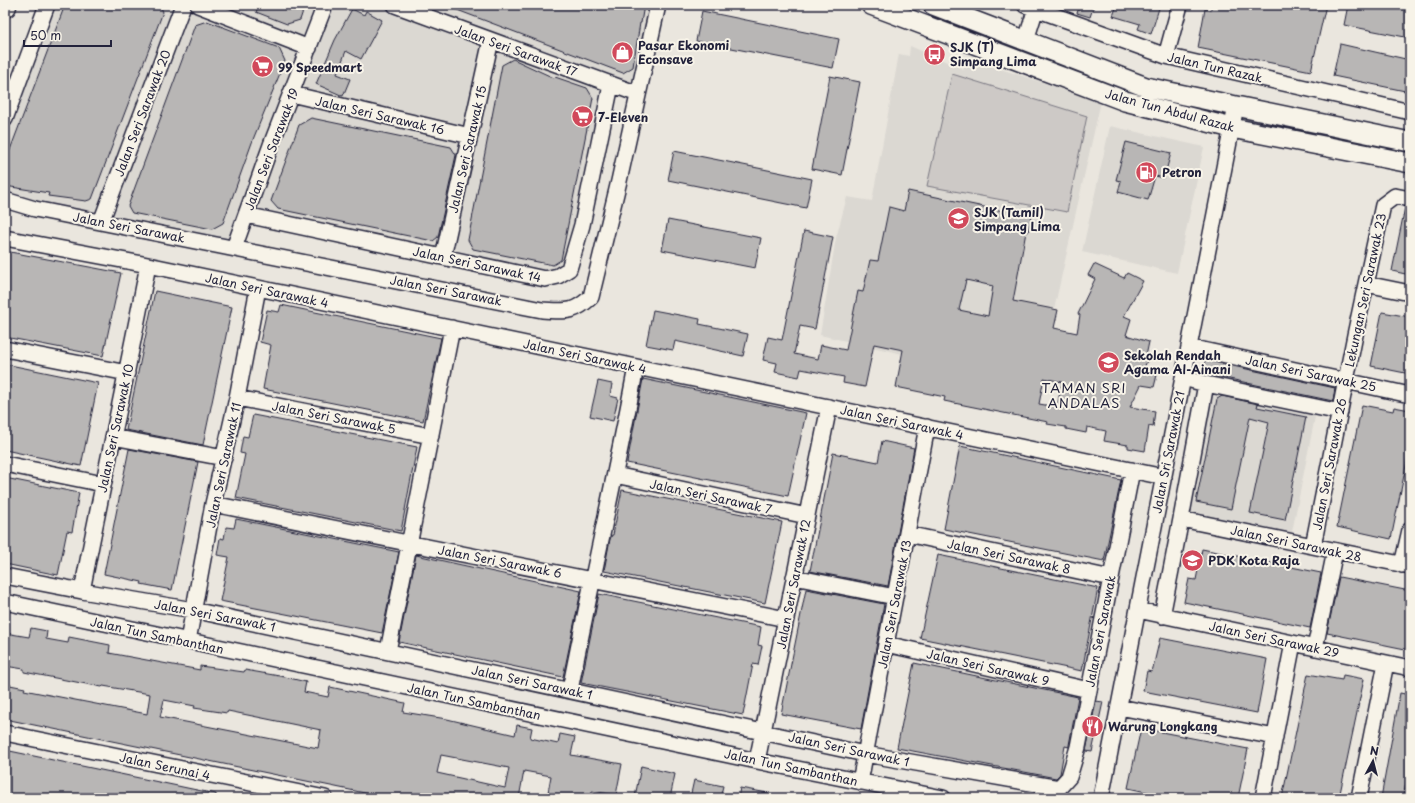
<svg xmlns="http://www.w3.org/2000/svg" width="1415" height="803" font-family="'Playpen Sans',sans-serif">
	<rect width="100%" height="100%" fill="#eae6de"/>
	<filter id="ink" filterUnits="userSpaceOnUse"><feTurbulence type="fractalNoise" baseFrequency=".025" numOctaves="2"/><feDisplacementMap in="SourceGraphic" scale="8" xChannelSelector="R" yChannelSelector="G"/><feConvolveMatrix kernelMatrix="1 2 1 2 8 2 1 2 1" color-interpolation-filters="sRGB"/></filter>
	<g filter="url(#ink)">
		<path fill="#dbd8d2" d="M53,5H654L635,88L607,79L580,215L565,265L546,274L243,210L231,242L5,196V132Z
			M910,46L963,69L969,59L1101,101L1037,385L820,335L836,238L847,197L872,201L899,54L909,56Z
			M1110,126L1204,147L1177,273L1082,252Z
			M1209,389L1316,412L1291,537L1185,515Z"/>
		<path fill="#cdc9c6" stroke="#787680" d="M952,74L1087,116L1067,212L927,186Z"/>
		<path fill="#b8b6b5" stroke="#22223b" fill-rule="evenodd" d="M65,5H160L163,12L92,199L86,201L48,196L49,193L5,186V163Z
			M259,5H305L300,20L287,24L256,12Z
			M444,5H644L641,23H640L633,67L623,73Z
			M1080,5H1094L1090,17L1077,13Z
			M1117,5H1160L1151,34L1138,29L1140,24L1113,16Z
			M1211,5H1326L1311,71L1198,48L1205,9L1211,10Z
			M1348,5H1410V38L1344,25Z
			M352,9L364,15L366,11L382,20L361,59L346,51L337,74L350,79L343,96L316,84L335,40Z
			M702,11L839,39L833,68L696,41Z
			M207,21L279,48L285,61L254,137L223,223L212,229L132,213L128,206L195,25Z
			M1340,44L1410,60V92L1333,76Z
			M513,59L554,78L555,77L587,88L593,98L561,260L553,265L473,249L468,240L502,65Z
			M830,76L860,82L842,175L812,169Z
			M311,118L451,147L456,155L438,237L433,241L278,209L271,201L299,125Z
			M1126,142L1171,153L1164,178L1155,176L1148,200L1118,192L1121,181L1116,180Z
			M674,151L812,179L806,208L668,180Z
			M908,191L1003,211L1004,209L1032,215L1028,232H1026L1013,301L1058,310L1054,328L1077,333L1080,315L1078,314L1095,279L1088,275L1094,264L1124,278L1127,273L1143,281L1124,316L1131,319L1126,335L1149,342L1146,356L1149,357L1142,372L1157,375L1154,387L1141,385L1130,407L1155,411L1153,427L1149,426L1145,451L1128,448V445L1104,441L1106,431L1087,427L1086,433L1066,429V427L1047,424L1048,422L944,401L945,397L896,387L903,350L874,344L865,387L843,383L844,377L801,369L799,377L775,372L777,363L763,360L768,337L782,340L804,231L833,237L815,329L800,326L794,354L818,359L821,345L846,350L858,291L863,292L870,260L878,261L889,207L904,211ZM966,280L993,286L988,316L959,310ZM1044,378L1062,382L1057,407L1039,404Z
			M1405,207L1410,208V275L1392,271Z
			M668,220L761,238L755,268L662,250Z
			M5,251L121,273L103,356L5,337Z
			M155,291L232,307L203,445L126,430Z
			M281,305L441,338L423,421L263,389L271,345L260,342L267,310L279,312Z
			M653,310L700,319L699,324L748,334L743,356L675,341L673,350L646,345Z
			M1382,312L1410,317V374L1371,366Z
			M1205,360L1335,388L1333,401L1247,383H1248L1202,373Z
			M5,364L98,383L81,466L5,450Z
			M643,379L806,413L788,496L627,463Z
			M598,381L612,384L610,396L618,398L613,421L590,416Z
			M1222,396L1258,404L1257,407L1306,417L1285,520L1250,513L1269,422L1250,417L1231,509L1196,502L1217,399Z
			M1362,405L1393,411L1394,407L1410,410V446L1391,539L1337,527Z
			M253,415L417,447L401,531L236,498L245,454L240,453L243,436L248,437Z
			M882,441L914,448L888,586L810,571L833,453L878,462Z
			M960,446L1121,480L1104,561L944,529Z
			M129,449L198,462L172,590L141,584L142,582L104,574Z
			M5,478L79,493L72,532L67,531L58,575L5,564Z
			M622,490L782,522L765,603L604,571L610,539L612,535H613Z
			M236,519L399,552L382,633L220,601L229,557L217,555L220,538L224,539L226,527L234,528Z
			M1202,549L1321,573L1310,628L1184,602L1189,579L1196,580Z
			M416,555L581,591L563,677L399,642Z
			M938,555L1098,588L1082,671L920,638Z
			M1339,577L1410,591V650L1327,633Z
			M806,589L884,604L861,729L781,714Z
			M599,594L761,627L758,645L762,646L758,665L753,664L743,715L581,683Z
			M31,628L47,631L46,639L68,643L69,637L110,645L109,653L200,670V666L244,672L245,670L285,677L306,682L304,692L328,697L330,687L405,703L403,712L447,719L515,735L517,725L532,728L530,738L558,744L560,734L575,737L571,755L622,764L616,795L592,791L591,798H547L551,776L524,771L519,798H389L5,719V684L25,688L24,690L147,714L150,694L103,686L102,687L24,672V669L5,666V633L29,637ZM164,700L195,706L194,708L227,713L228,711L321,730L318,748L160,717ZM441,755L509,768L505,788L437,773Z
			M1160,638L1267,659L1257,713L1143,691L1147,671L1152,672Z
			M914,663L1078,697L1069,745V747L1065,746L1060,774L1056,778L897,748Z
			M1308,674L1342,680L1343,675L1364,679L1339,798H1282Z
			M1400,693L1410,695V763L1403,798H1381Z
			M1096,701L1103,702L1092,752L1086,751Z
			M1141,728L1248,749L1238,798H1174L1128,788Z
			M5,750L216,794V798H5Z
			M641,766L675,774L670,798H642L635,797Z
			M694,780L723,786L720,798H690Z
			M740,788L768,793V798H738Z"/>
		<g fill="none" stroke-linecap="round" stroke-linejoin="round">
			<defs>
				<path id="minor" d="M198,5L309,48
					M395,5L638,94
					M1025,5L1166,56L1410,112
					M1026,40L1037,5
					M1166,56L1180,5
					M291,94L470,136
					M5,119L47,5
					M5,200L35,209L542,310C565,311 573,314 591,297L619,181L658,5
					M246,215L545,279L558,276L569,269L582,225L611,85
					M101,222L183,5
					M5,238L148,265L1164,477
					M234,248L271,145L325,5
					M443,257L491,40
					M1366,284L1410,293
					M1189,347L1410,395
					M5,349L127,373
					M1183,378L1206,384L1340,412
					M237,398L431,436
					M113,437L224,458
					M5,464L103,484
					M615,475L807,516
					M213,504L786,619
					M1181,519L1410,566
					M907,534L1111,578
					M1313,546L1355,335L1383,205L1395,196L1410,199
					M1402,565L1410,530
					M5,576L82,591L193,610L865,754L1059,788L1069,777L1078,747L1132,470
					M794,577L895,597
					M82,591C103,482 127,374 148,265
					M5,602L757,761L943,798
					M1138,610L1410,668
					M1162,616L1181,519L1206,384
					M188,641L213,504L237,398L258,288
					M886,644L1089,690
					M1315,648L1335,551
					M388,651L452,328
					M570,690C591,582 616,475 636,367
					M1119,707L1275,737
					M5,733L325,798
					M757,761L829,407
					M860,782L927,427
					M1101,798L1236,106
					M1263,798L1293,643
					M1359,798L1386,663"/>
				<path id="major" d="M871,5L1125,101L1232,128L1410,163
					M933,5L1146,87L1236,106L1410,142"/>
				<path id="highway" d="M5,6V5"/>
			</defs>
			<use href="#minor" stroke="#22223b" stroke-width="18"/>
			<use href="#major" stroke="#22223b" stroke-width="22"/>
			<use href="#highway" stroke="#22223b" stroke-width="25"/>
			<use href="#minor" stroke="#f7f3e8" stroke-width="15"/>
			<use href="#major" stroke="#f7f3e8" stroke-width="19"/>
			<use href="#highway" stroke="#f7f3e8" stroke-width="22"/>
		</g>
	</g>
	<defs>
		<symbol id="shop-disc" viewBox="-11 -11 22 22"><circle r="9.5" fill="#d1495b" stroke="#f7f3e8"/><path d="M-5-2.5h2.3a2.7 3.5 0 0 1 5.4 0H5L5.5 6h-11ZM-1.5-2.5h3a1.5 2.3 0 0 0-3 0Z" fill="#fff"/></symbol>
		<symbol id="bus-disc" viewBox="-11 -11 22 22"><circle r="9.5" fill="#d1495b" stroke="#f7f3e8"/><path d="M-5-6H5V4H4V6H2V4H-2V6H-4V4H-5ZM-3.5-4V0h7V-4ZM-3.5 1.2v1.5H-2V1.2ZM2 1.2v1.5H3.5V1.2Z" fill="#fff"/></symbol>
		<symbol id="supermarket-disc" viewBox="-11 -11 22 22"><circle r="9.5" fill="#d1495b" stroke="#f7f3e8"/><path d="M-6-5.5h2.5l.6 2H6L4.5 2H-2.5L-4.4-4H-6ZM-1.5 3.2a1.3 1.3 0 1 0 .1 0ZM3 3.2a1.3 1.3 0 1 0 .1 0Z" fill="#fff"/></symbol>
		<symbol id="fuel-disc" viewBox="-11 -11 22 22"><circle r="9.5" fill="#d1495b" stroke="#f7f3e8"/><path d="M-5.5-6h7V0h2V4h1.3V-2.5L3-4.5l.8-.8L6-3V5H2.5V1h-1V6h-7ZM-4.2-4.7v3.2H.2V-4.7Z" fill="#fff"/></symbol>
		<symbol id="school-disc" viewBox="-11 -11 22 22"><circle r="9.5" fill="#d1495b" stroke="#f7f3e8"/><path d="M0-5L7-2L0 1L-7-2ZM-4 1L0 2.5L4 1V4Q0 6-4 4Z" fill="#fff"/></symbol>
		<symbol id="restaurant-disc" viewBox="-11 -11 22 22"><circle r="9.5" fill="#d1495b" stroke="#f7f3e8"/><path d="M-5-6h1v4h1v-4h1v4h1v-4h1v5L-1.5 .5V6h-2V.5L-5-1ZM5-6V6H3V1.5H1.5Q1.5-4 5-6Z" fill="#fff"/></symbol>
	</defs>
	<g fill-rule="evenodd">
		<use href="#shop-disc" x="610" y="40" width="25" height="25"/>
		<use href="#bus-disc" x="922" y="42" width="25" height="25"/>
		<use href="#supermarket-disc" x="250" y="54" width="25" height="25"/>
		<use href="#supermarket-disc" x="570" y="104" width="25" height="25"/>
		<use href="#fuel-disc" x="1134" y="160" width="25" height="25"/>
		<use href="#school-disc" x="946" y="206" width="25" height="25"/>
		<use href="#school-disc" x="1096" y="350" width="25" height="25"/>
		<use href="#school-disc" x="1180" y="548" width="25" height="25"/>
		<use href="#restaurant-disc" x="1080" y="714" width="25" height="25"/>
	</g>
	<g text-anchor="middle" dominant-baseline="central" stroke-width="4" stroke-linejoin="round" paint-order="stroke">
		<g font-size="12" font-weight="bold" fill="#22223b" stroke="#f7f3e8" text-anchor="start">
			<text x="638" y="45">Pasar Ekonomi<tspan x="638" dy="14">Econsave</tspan></text>
			<text x="950" y="47">SJK (T)<tspan x="950" dy="14">Simpang Lima</tspan></text>
			<text x="278" y="67">99 Speedmart</text>
			<text x="598" y="117">7-Eleven</text>
			<text x="1162" y="172">Petron</text>
			<text x="974" y="212">SJK (Tamil)<tspan x="974" dy="14">Simpang Lima</tspan></text>
			<text x="1124" y="355">Sekolah Rendah<tspan x="1124" dy="14">Agama Al-Ainani</tspan></text>
			<text x="1208" y="560">PDK Kota Raja</text>
			<text x="1108" y="726">Warung Longkang</text>
		</g>
		<g font-size="12" fill="#22223b" stroke="#f7f3e8">
			<text transform="translate(516 50) rotate(20)">Jalan Seri Sarawak 17</text>
			<text transform="translate(1215 67) rotate(13)">Jalan Tun Razak</text>
			<text transform="translate(1170 110) rotate(15)">Jalan Tun Abdul Razak</text>
			<text transform="translate(142 113) rotate(-69)">Jalan Seri Sarawak 20</text>
			<text transform="translate(380 115) rotate(13)">Jalan Seri Sarawak 16</text>
			<text transform="translate(271 149) rotate(-69)">Jalan Seri Sarawak 19</text>
			<text transform="translate(467 149) rotate(-77)">Jalan Seri Sarawak 15</text>
			<text transform="translate(129 227) rotate(11)">Jalan Seri Sarawak</text>
			<text transform="translate(477 264) rotate(12)">Jalan Seri Sarawak 14</text>
			<text transform="translate(267 290) rotate(12)">Jalan Seri Sarawak 4</text>
			<text transform="translate(446 290) rotate(11)">Jalan Seri Sarawak</text>
			<text transform="translate(1365 290) rotate(-78)">Lekungan Seri Sarawak 23</text>
			<text transform="translate(585 356) rotate(12)">Jalan Seri Sarawak 4</text>
			<text transform="translate(1311 373) rotate(12)">Jalan Seri Sarawak 25</text>
			<text transform="translate(334 417) rotate(11)">Jalan Seri Sarawak 5</text>
			<text transform="translate(902 422) rotate(12)">Jalan Seri Sarawak 4</text>
			<text transform="translate(115 428) rotate(-78)">Jalan Seri Sarawak 10</text>
			<text transform="translate(1168 452) rotate(-79)">Jalan Sri Sarawak 21</text>
			<text transform="translate(1329 464) rotate(-79)">Jalan Seri Sarawak 26</text>
			<text transform="translate(223 465) rotate(-78)">Jalan Seri Sarawak 11</text>
			<text transform="translate(711 496) rotate(12)">Jalan Seri Sarawak 7</text>
			<text transform="translate(1296 543) rotate(12)">Jalan Seri Sarawak 28</text>
			<text transform="translate(1009 556) rotate(12)">Jalan Seri Sarawak 8</text>
			<text transform="translate(500 561) rotate(11)">Jalan Seri Sarawak 6</text>
			<text transform="translate(793 584) rotate(-79)">Jalan Seri Sarawak 12</text>
			<text transform="translate(894 604) rotate(-79)">Jalan Seri Sarawak 13</text>
			<text transform="translate(215 615) rotate(11)">Jalan Seri Sarawak 1</text>
			<text transform="translate(1100 631) rotate(-79)">Jalan Seri Sarawak</text>
			<text transform="translate(157 635) rotate(12)">Jalan Tun Sambanthan</text>
			<text transform="translate(1274 639) rotate(12)">Jalan Seri Sarawak 29</text>
			<text transform="translate(988 667) rotate(13)">Jalan Seri Sarawak 9</text>
			<text transform="translate(532 682) rotate(12)">Jalan Seri Sarawak 1</text>
			<text transform="translate(474 701) rotate(12)">Jalan Tun Sambanthan</text>
			<text transform="translate(849 749) rotate(12)">Jalan Seri Sarawak 1</text>
			<text transform="translate(165 766) rotate(12)">Jalan Serunai 4</text>
			<text transform="translate(791 767) rotate(12)">Jalan Tun Sambanthan</text>
		</g>
		<g font-size="13" letter-spacing="1" fill="#22223b" stroke="#f7f3e8">
			<text x="1084" y="387">TAMAN SRI<tspan x="1084" dy="15">ANDALAS</tspan></text>
		</g>
	</g>
	<rect width="1415" height="803" fill="none" stroke="#f7f3e8" stroke-width="20"/>
	<rect x="10" y="10" width="1395" height="783" fill="none" stroke="#22223b" stroke-width="1.5" filter="url(#ink)"/>
	<g transform="translate(1373 761) rotate(7)" stroke="#f7f3e8" stroke-width="3" paint-order="stroke">
	<path d="M0-3L7 15L0 10L-7 15Z" fill="#22223b"/>
	<text y="-6" font-size="11" font-weight="bold" text-anchor="middle" fill="#22223b">N</text>
	</g>
	<path d="M24 40v6h87v-6" fill="none" stroke="#22223b" stroke-width="2"/>
	<text x="30" y="40" font-size="12" fill="#22223b" stroke="#f7f3e8" stroke-width="3" paint-order="stroke">50 m</text>
</svg>
